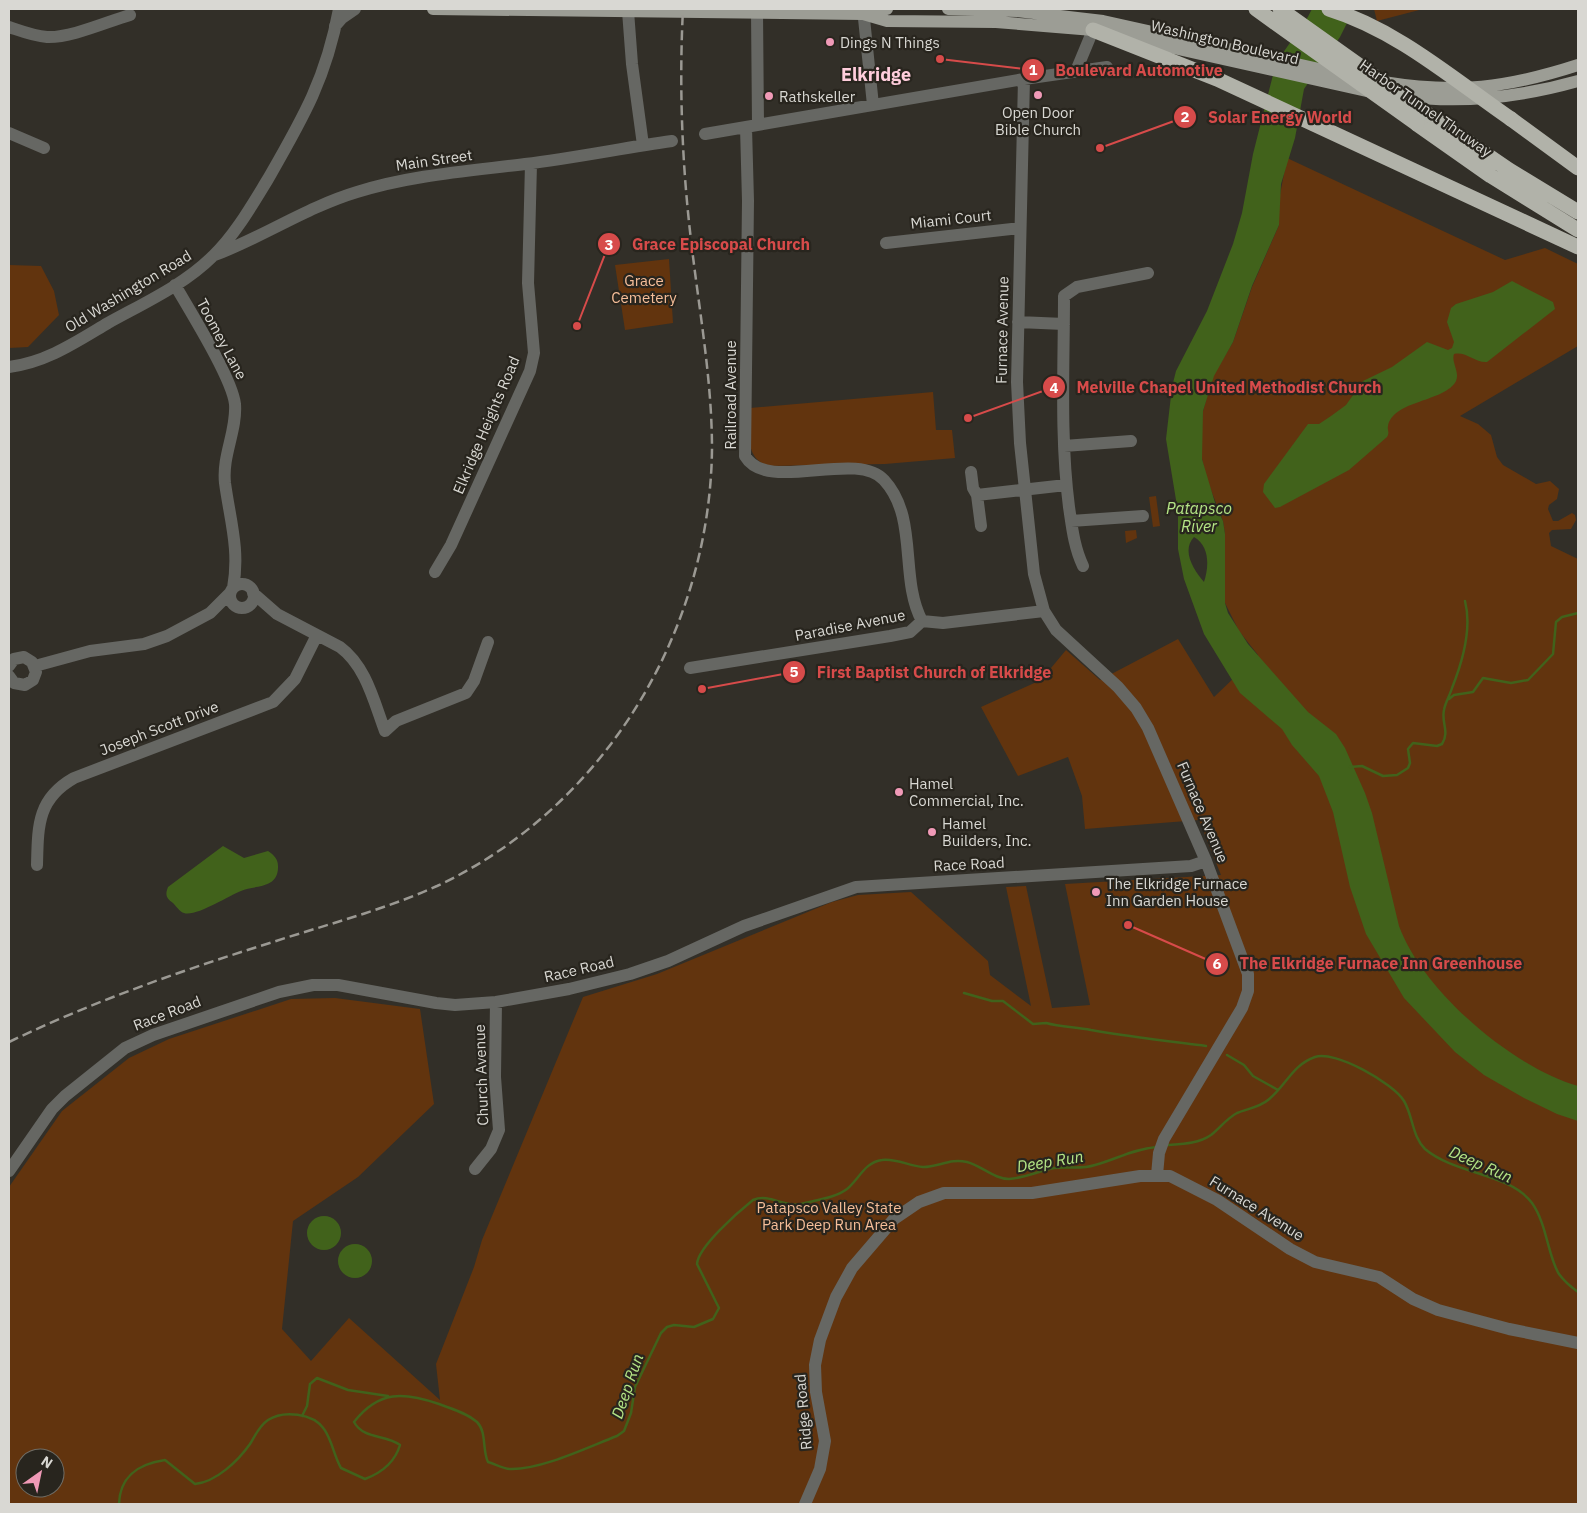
<svg xmlns="http://www.w3.org/2000/svg" width="1587" height="1513" font-family="'IBM Plex Sans',sans-serif">
	<rect width="100%" height="100%" fill="#322f28"/>
	<path fill="#62340e" fill-rule="evenodd" d="M1374,9H1423L1377,21Z
		M1287,158L1505,260L1545,248L1578,264V346L1460,416L1478,424L1491,435L1497,457L1503,465L1536,484L1550,481L1559,489L1557,499L1549,505L1548,509L1553,521H1558L1572,513L1575,515L1576,520L1571,529L1552,530L1549,533L1551,546L1578,559V1504H9V1187L62,1111L129,1058L169,1039L291,999L335,998L420,1009L434,1104L358,1177L293,1221L282,1329L311,1361L349,1318L440,1400L436,1364L474,1267L482,1240L583,997L657,974L832,902L858,895L911,892L988,961L990,975L1031,1006L1006,887L1026,886L1052,1008L1090,1005L1065,884L1221,875L1199,820L1085,829L1082,796L1068,757L1018,776L981,707L1041,680L1066,650L1100,680L1178,639L1214,697L1258,655L1239,631L1225,603V534L1223,521L1207,480L1202,459L1201,432L1203,411L1213,376L1233,342L1252,287L1279,225V200ZM25,1458H55V1488H25Z
		M669,259L673,323L625,330L615,265Z
		M9,265L41,266L54,291L59,315L28,347L9,348Z
		M933,392L936,430H952L955,458L885,464L768,466C743,457 750,430 750,408Z
		M1156,496L1160,526L1153,527L1149,497Z
		M1136,530L1137,538L1126,543L1125,531Z"/>
	<path fill="#41621b" fill-rule="evenodd" d="M1312,9H1354L1340,37L1304,89L1295,138L1281,184L1279,225L1252,286L1233,342L1214,376L1203,411L1202,459L1216,506L1223,521L1225,534V603L1228,613L1248,644L1308,712L1336,734L1345,748L1365,793L1372,813L1399,926C1423,991 1512,1067 1578,1086V1121L1557,1114L1524,1098L1484,1075L1455,1052L1404,998L1366,934L1350,887L1333,812L1319,776L1292,745L1282,729L1240,693L1204,634L1184,579L1178,549V512L1166,439L1172,387L1176,371L1207,311L1233,244L1242,213L1253,154L1275,67C1285,46 1302,30 1312,9ZM1194,537C1210,546 1209,567 1204,582C1194,570 1181,551 1194,537Z
		M1512,281L1553,302L1555,309L1487,362C1475,363 1466,351 1454,354C1451,362 1460,372 1456,381C1445,402 1393,400 1388,426C1387,430 1390,432 1387,437L1349,470L1280,507L1275,508L1263,492L1264,484L1308,424H1319L1331,416L1346,405L1363,381L1392,367L1427,342L1448,350L1452,348L1454,342L1447,322L1451,308L1456,304L1493,292Z
		M223,846L244,858L268,851C274,855 278,859 278,866C279,890 253,885 241,891C228,896 196,917 184,913C180,912 176,906 173,903C166,898 165,895 168,887Z
		M307 1233a17 17 0 1 1 34 0a17 17 0 1 1-34 0Z
		M338 1261a17 17 0 1 1 34 0a17 17 0 1 1-34 0Z"/>
	<g fill="none" stroke-linecap="round" stroke-linejoin="round">
		<path stroke="#41621b" stroke-width="2.5" d="M1449,699L1454,695L1473,692L1483,678L1511,683L1528,680L1553,654L1556,622L1562,617L1578,613
			M1350,767L1362,766L1383,776L1397,775L1408,768L1410,763L1408,749L1413,743L1437,746L1442,744C1450,731 1441,723 1444,710C1445,703 1450,695 1452,688C1462,663 1472,628 1465,601
			M964,993L992,1001H1003L1033,1024L1046,1023C1061,1027 1076,1027 1091,1030C1131,1037 1167,1041 1206,1046
			M1227,1055L1244,1065L1253,1076L1278,1090
			M1167,1145C1182,1144 1198,1144 1211,1135C1220,1128 1226,1119 1237,1113C1247,1109 1260,1107 1268,1100C1286,1086 1292,1065 1315,1057C1335,1050 1393,1083 1404,1101C1413,1116 1412,1136 1425,1149C1456,1175 1510,1173 1532,1203C1547,1224 1548,1257 1559,1274C1564,1281 1571,1287 1578,1292
			M302,1416L307,1406L310,1384L317,1378L348,1390L388,1396
			M119,1504C120,1476 138,1464 165,1460L195,1484C216,1482 238,1461 250,1444C255,1436 259,1426 268,1420C283,1410 313,1413 324,1429C332,1440 334,1456 341,1468L365,1479C381,1473 395,1462 400,1445C386,1434 364,1440 354,1422C379,1390 404,1392 439,1404C452,1409 467,1413 477,1422C487,1432 482,1450 488,1462C495,1464 503,1469 510,1469C541,1470 588,1447 617,1436L624,1431L631,1413L635,1387L661,1333L667,1327L674,1325L694,1327L713,1319L719,1308L697,1264C698,1247 738,1212 753,1200C770,1193 784,1208 801,1204C815,1200 835,1198 847,1189C859,1179 865,1162 882,1160C896,1158 909,1166 923,1167C939,1167 950,1158 967,1162C982,1166 994,1179 1009,1179C1025,1178 1039,1171 1054,1168C1068,1166 1080,1170 1095,1165C1117,1159 1133,1149 1157,1147"/>
		<path stroke="#666763" stroke-width="12" d="M863,9L873,105
			M628,11L632,64L643,145
			M757,12L758,125
			M335,26L342,18L355,9
			M9,27C21,31 33,36 47,37C71,38 106,22 130,15
			M1076,71L1093,30
			M1024,79L1017,382L1020,443L1034,574L1044,611L1056,630L1118,687L1136,708L1148,728L1206,861L1248,974V991L1242,1008L1164,1139L1159,1153L1157,1175
			M746,127L748,201L745,456C767,494 856,449 884,480C919,518 899,578 922,621
			M9,133L44,148
			M705,134L1024,79L1107,67
			M886,243L1020,228
			M215,255C263,237 307,207 357,192C411,175 469,171 525,164C574,158 623,148 672,141
			M175,285C190,311 232,378 235,404C237,431 222,455 225,483C230,520 240,550 233,588
			M1018,322L1064,324
			M9,367C47,362 76,342 108,323C144,303 184,285 213,256C235,235 252,205 268,179C303,118 326,79 339,9
			M1064,446L1131,441
			M971,472L973,488L977,495L981,526
			M977,495L1066,485
			M1071,521L1143,516
			M1083,566C1074,547 1072,527 1069,507C1060,437 1064,366 1064,296L1077,287L1148,273
			M435,572L451,545L530,371L534,353L528,283L531,164
			M230 596a12 12 0 1 1 24 0a12 12 0 1 1-24 0Z
			M253,593L277,614L340,647C366,666 374,702 385,731L396,721L466,693L474,681L488,642
			M9,666L14,659L24,657L32,662L36,672L33,680L25,685L14,683L9,676
			M35,666L90,651L144,644L167,636L210,613L230,593
			M690,668L890,636L910,632L922,621L943,623L1044,611
			M37,865C38,826 37,799 74,778L273,702L295,679L317,635
			M475,1169L491,1149L499,1130L495,1077L496,1002
			M9,1171L52,1109L65,1096L125,1048L153,1035L279,992L313,985H338L436,1003L455,1005L496,1002L569,989L630,974L668,961L744,926L856,887L1191,866L1206,861
			M805,1504L820,1469L825,1441L816,1392L815,1365L820,1340L836,1297L852,1268L894,1219L919,1202L944,1193H1032L1140,1176H1170L1217,1200L1290,1249L1315,1262L1379,1277L1413,1299L1438,1310L1509,1329L1578,1343"/>
		<path stroke="#9c9d95" stroke-width="12" d="M433,9L863,14L887,9
			M948,9L1017,11L1103,21L1346,75
			M863,14L887,21L996,22L1093,30L1371,92
			M1383,82C1457,94 1507,88 1578,65
			M1403,96C1462,104 1521,97 1578,81"/>
		<path stroke="#b1b2a9" stroke-width="15" d="M1093,30L1217,79L1578,247
			M1511,119L1578,168
			M1436,120L1509,170L1578,212
			M1417,124L1491,176L1578,230"/>
		<path stroke="#9b9993" stroke-width="2.5" stroke-dasharray="10 5" stroke-linecap="butt" d="M9,1042C94,1001 183,970 273,942C328,924 384,910 437,886C604,808 710,632 712,449C712,379 699,310 691,240C682,164 679,85 683,9"/>
		<path stroke="#b1b2a9" stroke-width="15" d="M1256,9L1417,124
			M1280,9L1436,120
			M1329,9C1397,30 1453,79 1511,119"/>
	</g>
	<g fill="#f09ab7" stroke="#28251e" stroke-width="2">
		<circle cx="830" cy="42" r="5"/>
		<circle cx="1038" cy="95" r="5"/>
		<circle cx="769" cy="96" r="5"/>
		<circle cx="899" cy="792" r="5"/>
		<circle cx="932" cy="832" r="5"/>
		<circle cx="1096" cy="892" r="5"/>
	</g>
	<g text-anchor="middle" dominant-baseline="central" stroke-width="4.5" stroke-linejoin="round" paint-order="stroke">
		<g font-size="15" fill="#d9d8d3" stroke="#28251e" text-anchor="start">
			<text x="840" y="42">Dings N Things</text>
			<text x="779" y="96">Rathskeller</text>
			<text x="1038" y="112" text-anchor="middle">Open Door<tspan x="1038" dy="17">Bible Church</tspan></text>
			<text x="909" y="783">Hamel<tspan x="909" dy="17">Commercial, Inc.</tspan></text>
			<text x="942" y="823">Hamel<tspan x="942" dy="17">Builders, Inc.</tspan></text>
			<text x="1106" y="883">The Elkridge Furnace<tspan x="1106" dy="17">Inn Garden House</tspan></text>
		</g>
		<g font-size="15" fill="#d9d8d3" stroke="#28251e">
			<text transform="translate(1225 42) rotate(13)">Washington Boulevard</text>
			<text transform="translate(1426 108) rotate(35)">Harbor Tunnel Thruway</text>
			<text transform="translate(434 160) rotate(-8)">Main Street</text>
			<text transform="translate(951 219) rotate(-6)">Miami Court</text>
			<text transform="translate(128 291) rotate(-31)">Old Washington Road</text>
			<text transform="translate(1002 330) rotate(-89)">Furnace Avenue</text>
			<text transform="translate(222 339) rotate(62)">Toomey Lane</text>
			<text transform="translate(730 395) rotate(-90)">Railroad Avenue</text>
			<text transform="translate(486 425) rotate(-67)">Elkridge Heights Road</text>
			<text transform="translate(850 625) rotate(-11)">Paradise Avenue</text>
			<text transform="translate(159 728) rotate(-21)">Joseph Scott Drive</text>
			<text transform="translate(1203 812) rotate(67)">Furnace Avenue</text>
			<text transform="translate(969 864) rotate(-3)">Race Road</text>
			<text transform="translate(579 969) rotate(-13)">Race Road</text>
			<text transform="translate(167 1013) rotate(-21)">Race Road</text>
			<text transform="translate(481 1075) rotate(-92)">Church Avenue</text>
			<text transform="translate(1257 1208) rotate(32)">Furnace Avenue</text>
			<text transform="translate(803 1412) rotate(-95)">Ridge Road</text>
		</g>
		<g font-size="15" fill="#f6be99" stroke="#28251e">
			<text x="644" y="280">Grace<tspan x="644" dy="17">Cemetery</tspan></text>
			<text x="829" y="1207">Patapsco Valley State<tspan x="829" dy="17">Park Deep Run Area</tspan></text>
		</g>
		<g font-size="16" font-style="italic" fill="#b5e686" stroke="#28251e">
			<text x="1199" y="508">Patapsco<tspan x="1199" dy="18">River</tspan></text>
			<text transform="translate(1050 1161) rotate(-9)">Deep Run</text>
			<text transform="translate(1481 1164) rotate(24)">Deep Run</text>
			<text transform="translate(627 1386) rotate(-71)">Deep Run</text>
		</g>
		<g font-size="18" font-weight="bold" fill="#ffcddc" stroke="#28251e">
			<text x="876" y="74">Elkridge</text>
		</g>
	</g>
	<path fill="none" stroke="#d74b4a" stroke-width="2" d="M940 59L1033 70M1100 148L1185 117M577 326L609 244M968 418L1054 387M702 689L794 672M1128 925L1217 964"/>
	<g fill="#d74b4a" stroke="#28251e" stroke-width="2">
		<circle cx="940" cy="59" r="5"/>
		<circle cx="1100" cy="148" r="5"/>
		<circle cx="577" cy="326" r="5"/>
		<circle cx="968" cy="418" r="5"/>
		<circle cx="702" cy="689" r="5"/>
		<circle cx="1128" cy="925" r="5"/>
		<circle cx="1033" cy="70" r="12"/>
		<circle cx="1185" cy="117" r="12"/>
		<circle cx="609" cy="244" r="12"/>
		<circle cx="1054" cy="387" r="12"/>
		<circle cx="794" cy="672" r="12"/>
		<circle cx="1217" cy="964" r="12"/>
	</g>
	<g font-size="15" text-anchor="middle" font-weight="bold" fill="#fff">
		<text x="1033" y="75">1</text>
		<text x="1185" y="122">2</text>
		<text x="609" y="250">3</text>
		<text x="1054" y="393">4</text>
		<text x="794" y="677">5</text>
		<text x="1217" y="969">6</text>
	</g>
	<g font-size="16" text-anchor="middle" font-weight="bold" fill="#d74b4a" stroke="#28251e" stroke-width="4.5" stroke-linejoin="round" paint-order="stroke">
		<text x="1139" y="76">Boulevard Automotive</text>
		<text x="1280" y="123">Solar Energy World</text>
		<text x="721" y="250">Grace Episcopal Church</text>
		<text x="1229" y="393">Melville Chapel United Methodist Church</text>
		<text x="934" y="678">First Baptist Church of Elkridge</text>
		<text x="1381" y="969">The Elkridge Furnace Inn Greenhouse</text>
	</g>
	<rect width="1587" height="1513" fill="none" stroke="#d9d8d3" stroke-width="20"/>
	<g transform="translate(40 1473) rotate(33)"><circle r="24" fill="#28251e" stroke="#6f6d66"/>
	<path d="M0-4L9 19L0 12L-9 19Z" fill="#f09ab7"/>
	<text y="-8" font-size="14" font-weight="bold" text-anchor="middle" fill="#d9d8d3">N</text>
	</g>
</svg>
